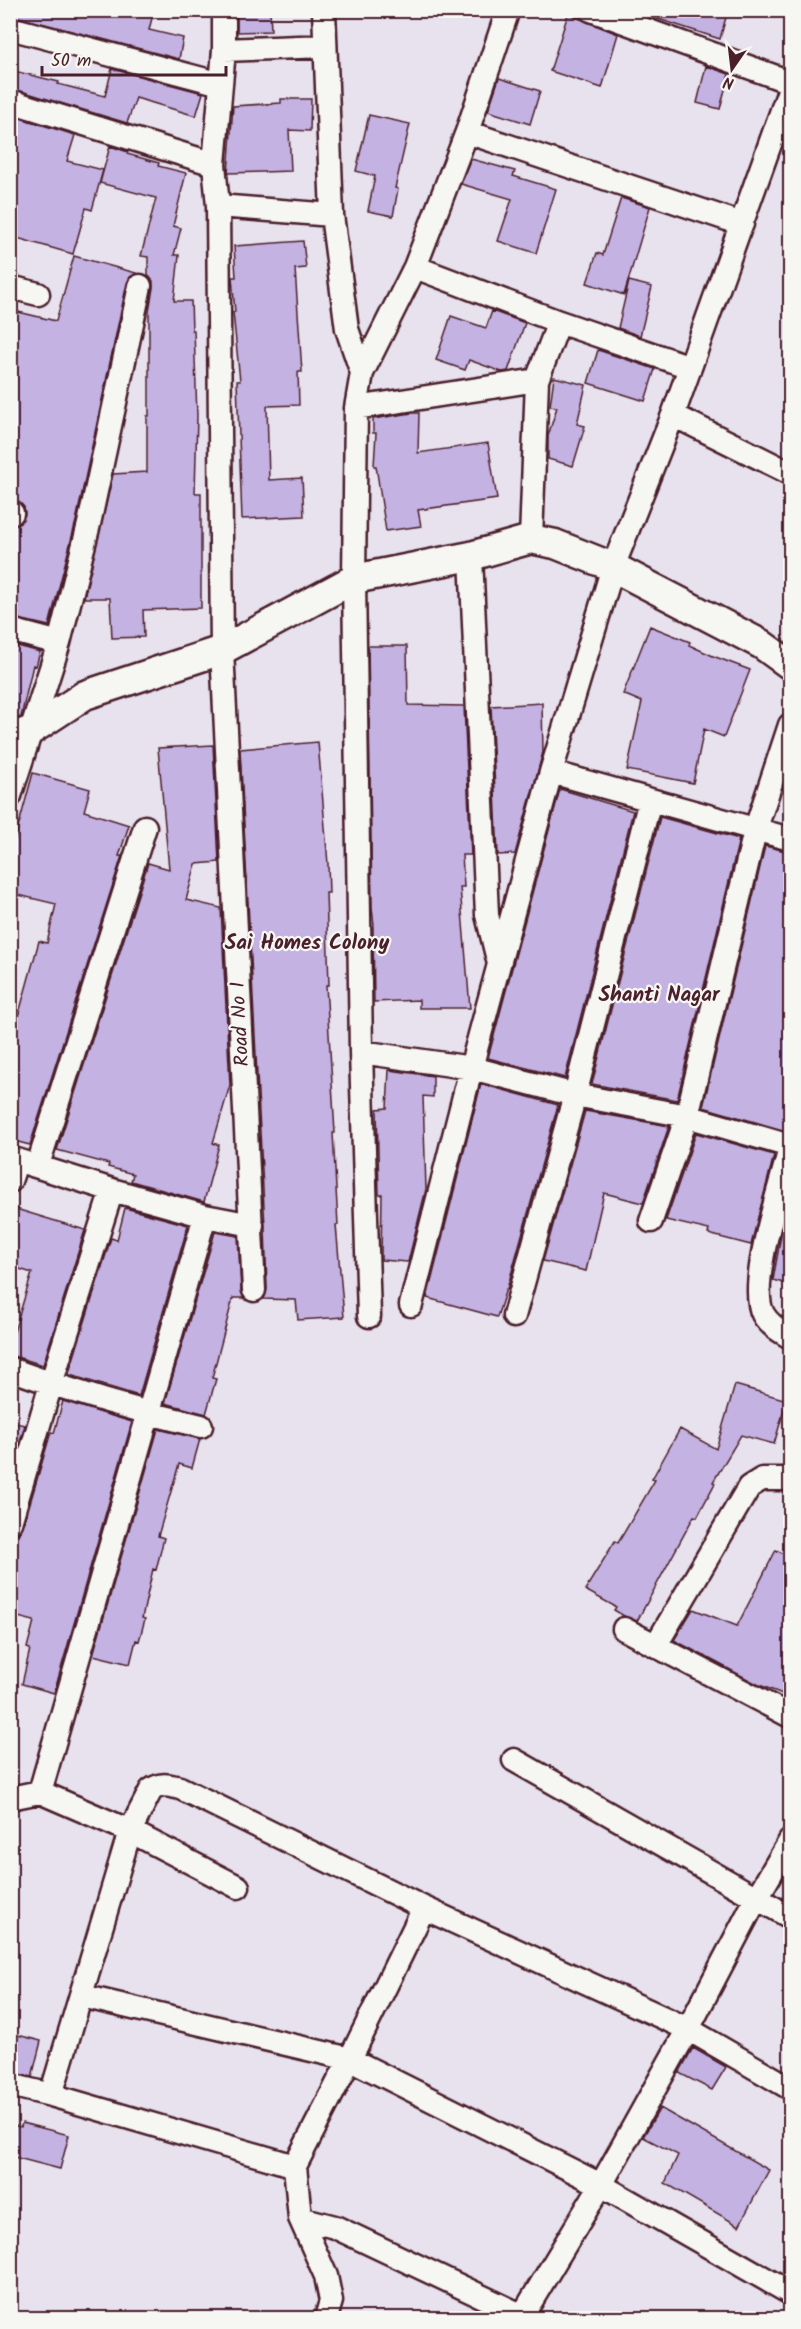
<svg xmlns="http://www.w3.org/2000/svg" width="801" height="2329" font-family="Kalam,sans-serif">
	<rect width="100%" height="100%" fill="#e7e2ee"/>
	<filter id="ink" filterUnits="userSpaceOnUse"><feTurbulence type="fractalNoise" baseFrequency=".0167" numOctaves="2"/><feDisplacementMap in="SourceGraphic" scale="12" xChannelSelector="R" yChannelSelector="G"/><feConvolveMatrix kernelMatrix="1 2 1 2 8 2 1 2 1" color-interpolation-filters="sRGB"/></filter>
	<g filter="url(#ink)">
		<path fill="#c4b2e3" stroke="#4a1f2b" stroke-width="1.5" d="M10,10H154L149,30L183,38L179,59L10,15Z
			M237,10H270L271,31L237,32Z
			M640,10H728L720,39L640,13Z
			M568,14L618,34L602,88L550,71Z
			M706,66L729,74L720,109L697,103Z
			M112,69L203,93L196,116L136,98L127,123L10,88V70L59,82L58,84L105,96Z
			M499,78L540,91L530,124L488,111Z
			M281,99H311L310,131L289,130L291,171L228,173L233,106L281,103Z
			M10,115L75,135L67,161L103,170L92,210L86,208L73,254L10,236Z
			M369,115L410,124L395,188L398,189L393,216L368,211L375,176L356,171Z
			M110,146L128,152L127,154L159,163L158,166L186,173L173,226L181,228L174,255H179L174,301H191L192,330H194L197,416L195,493H201V608L143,610L144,637L112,638L110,598H84L113,474L147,472V416H149V311L153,288V281L148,275V257L141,256L156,198L100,183Z
			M471,159L515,171L513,176L556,189L536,253L498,241L512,199L461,184Z
			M621,198L650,207L624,295L587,283L597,253L603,255Z
			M303,241L306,268L295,269L302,372H298L299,405L267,406L269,480L302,478L304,516L242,519L237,381H240L233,312H235L232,277H236L234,246Z
			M74,256L136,273L130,277L127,283L76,521L49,626L10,617V526L19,524L25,514L24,507L19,502L10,500V310L56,321Z
			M629,281L652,287L640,336L618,328Z
			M492,311L525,323L508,371L502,372L469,360L465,370L436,360L451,316L486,328Z
			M598,350L655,369L645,401L588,383Z
			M554,377L586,385L577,424L585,426L573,466L548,459V436L557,407L550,406Z
			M412,413H419L418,453L488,443L497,499L418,510L421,526L386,531L376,466H374L376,433H373V419Z
			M650,626L690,642L689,645L713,656L750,670L724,737L704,729L693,783L627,770L642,702L623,694Z
			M10,644L40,652L36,666L33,665L21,717L10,720Z
			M368,646H407L408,705L464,706L471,855H462L464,887H460L470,1008H419V1000L374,1002L373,926L374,925L372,908Z
			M542,703L543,752L515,854L498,855L491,706Z
			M318,742L328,864L329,893H326L329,985H326L335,1133H333L338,1225H336L344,1317L298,1320L296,1300L264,1299L267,1289L265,1227L240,749Z
			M213,745L219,862L196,864L186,900L221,908L230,1085L213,1143L219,1145L204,1202L131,1181L133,1174L108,1167L109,1164L57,1150L148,863L169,869L158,748Z
			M33,773L90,789L84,811L129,825L119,856H122L30,1145L10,1140V1046L39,941L47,943L56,904L10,893V857Z
			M560,789L633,811L565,1078L488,1058Z
			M660,817L739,839L677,1100L592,1084Z
			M765,846L790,852V1132L703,1107Z
			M389,1070L433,1076V1097L423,1096L426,1189L408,1262L381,1260L382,1194H379L377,1109L387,1108Z
			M481,1084L558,1105L507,1289H506L497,1317L427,1298Z
			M585,1111L669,1126L643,1203L604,1193L586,1271L543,1261Z
			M696,1133L774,1155L751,1245L708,1234L709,1230L666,1220Z
			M790,1197V1285L773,1280L781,1235Z
			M125,1208L188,1225L139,1396L70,1375L69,1373L111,1238L117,1240Z
			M16,1209L85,1230L43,1365L10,1355V1345L32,1273L10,1266V1229Z
			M215,1232L238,1236L241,1291L244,1298H233L212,1378L216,1379L206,1414L165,1403Z
			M735,1385L787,1400L774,1444L741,1435L713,1482L715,1483L697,1517L694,1516L637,1621L624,1616L614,1610L616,1607L585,1590L615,1541L618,1543L655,1480L652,1479L680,1429L716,1449Z
			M63,1401L132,1422L54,1693L22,1684L30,1649L27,1648L34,1621L10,1615V1536L19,1533L23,1527L51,1432L54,1433Z
			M10,1422L25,1425L10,1474Z
			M158,1429L200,1439L192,1468L179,1464L158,1536L164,1538L156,1570L153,1569L142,1618L145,1619L139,1641L136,1640L130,1664L93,1655Z
			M776,1550L790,1557V1697L757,1684L674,1640L693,1609L737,1626Z
			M10,2033L41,2041L32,2077L10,2072Z
			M693,2048L726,2067L712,2090L679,2073Z
			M660,2108L769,2170L739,2226L665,2183L678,2155L643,2137Z
			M22,2123L69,2135L60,2169L10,2156V2125L21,2127Z"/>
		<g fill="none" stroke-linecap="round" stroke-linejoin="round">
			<defs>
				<path id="minor" d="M224,10V50L214,164L218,206L222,650L254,1290
					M324,10L332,215L347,329L362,373
					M508,10L467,132L742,224
					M591,10L790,82
					M10,28L221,84
					M224,50L325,46
					M10,101L214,164
					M218,206L332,215
					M415,267L559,322L690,367
					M10,287L38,294
					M356,408L537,380
					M673,415L790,473
					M10,513H12
					M531,539L537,380L559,322
					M471,556L487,915L499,964
					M10,630L59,643
					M551,772L790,839
					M10,796L59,643L89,524L140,286
					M361,1052L472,1068L575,1095L687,1116L790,1146
					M790,1148C782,1182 747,1284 763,1314C769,1325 780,1331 790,1337
					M10,1158L112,1190L205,1216L252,1225
					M38,1165L145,827
					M10,1181L17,1160
					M651,1221L687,1116L755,831L790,725
					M411,1305L475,1053L551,772L613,567L673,415L790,88
					M369,1316L361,1052L354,579L356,408L362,373L415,267L467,132
					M514,1316L575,1095L650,800
					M10,1369C73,1392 136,1411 201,1426
					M10,1523L51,1384L112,1190
					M624,1629L790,1716
					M656,1645L749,1487L762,1479H790
					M514,1760L790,1917
					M40,1792L205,1216
					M10,1798L40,1792L130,1831L238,1887
					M82,1996L350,2059L601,2185L790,2293
					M10,2085L51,2095L295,2166
					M51,2095L130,1831L151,1790C161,1783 168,1785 180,1788L424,1908L688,2029L790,2088
					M300,2218L335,2227L527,2318
					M326,2318L331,2301L326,2276L300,2218L295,2166L350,2059L424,1908
					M521,2318L601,2185L688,2029L756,1899L790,1841"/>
				<path id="tertiary" d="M10,738L30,731L85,695L222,650L354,579L471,556L531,539L555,544L613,567L761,644L790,665"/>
			</defs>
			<use href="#minor" stroke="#4a1f2b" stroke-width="27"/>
			<use href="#tertiary" stroke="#4a1f2b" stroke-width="33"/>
			<use href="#minor" stroke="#f6f6f2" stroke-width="22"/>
			<use href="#tertiary" stroke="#f6f6f2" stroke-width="28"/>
		</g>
	</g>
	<g text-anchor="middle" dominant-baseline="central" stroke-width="4.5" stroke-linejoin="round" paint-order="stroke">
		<g font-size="20" fill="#4a1f2b" stroke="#f6f6f2">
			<text transform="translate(241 1024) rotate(-93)">Road No 1</text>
		</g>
		<g font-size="21" font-weight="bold" fill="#4a1f2b" stroke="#f6f6f2">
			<text x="307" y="943">Sai Homes Colony</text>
			<text x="659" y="995">Shanti Nagar</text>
		</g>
	</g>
	<rect width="801" height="2329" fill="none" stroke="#f6f6f2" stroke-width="36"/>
	<rect x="18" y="18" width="765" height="2293" fill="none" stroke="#4a1f2b" stroke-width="2" filter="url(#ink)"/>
	<g transform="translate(732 69) rotate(194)" stroke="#f6f6f2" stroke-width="4.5" paint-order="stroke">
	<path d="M0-4.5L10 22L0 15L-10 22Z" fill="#4a1f2b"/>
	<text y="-9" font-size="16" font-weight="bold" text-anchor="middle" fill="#4a1f2b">N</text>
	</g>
	<path d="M42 66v9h184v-9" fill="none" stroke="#4a1f2b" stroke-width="3"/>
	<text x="51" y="66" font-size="18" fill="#4a1f2b" stroke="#f6f6f2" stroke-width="4.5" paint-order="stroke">50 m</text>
</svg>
